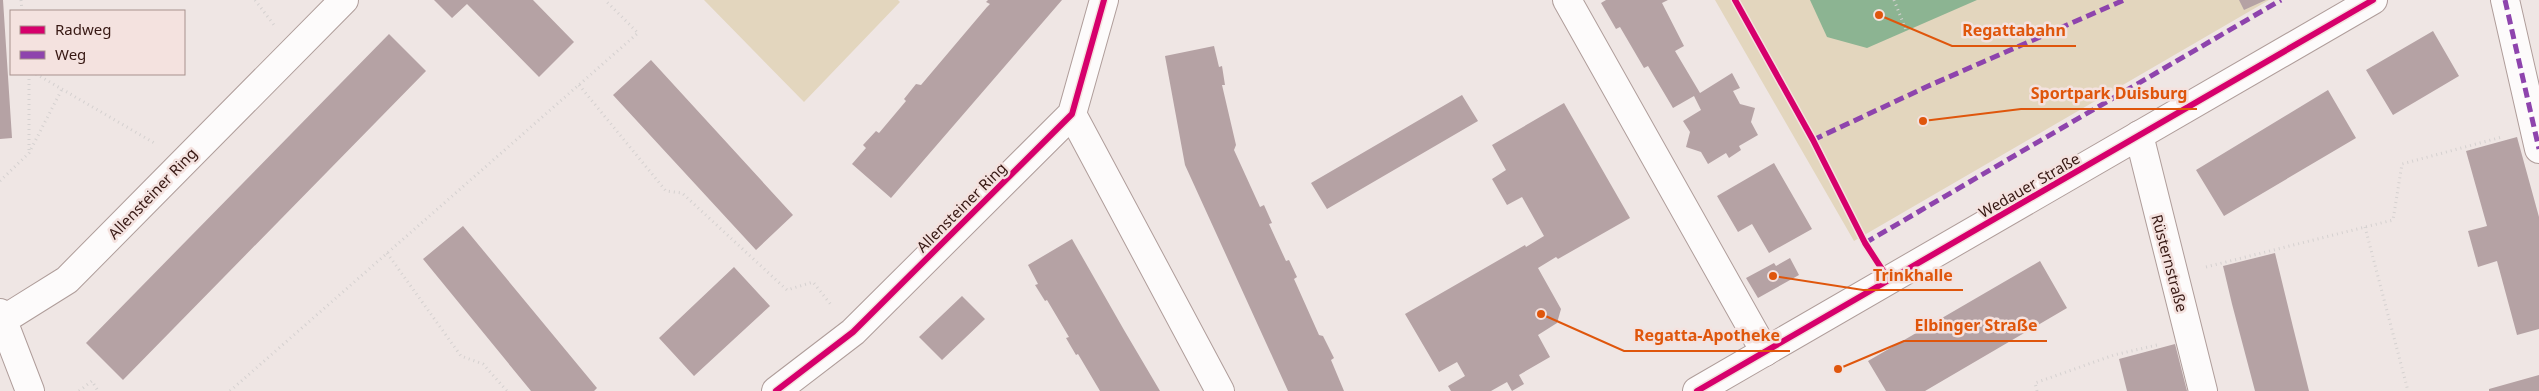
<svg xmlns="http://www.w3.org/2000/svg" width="2539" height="391" font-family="'Noto Sans',sans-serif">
	<rect width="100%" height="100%" fill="#efe6e4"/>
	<path fill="#e3d6be" d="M704,0H898L900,2L804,102Z
		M1715,0H2269L1854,241Z"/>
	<path fill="#8cb492" d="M1810,0H1977L1867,48L1827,37Z"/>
	<path fill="#b5a2a4" d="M0,0H3L12,138L0,139Z
		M434,0H533L574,42L539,77L467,4L452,18Z
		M988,0H1062L891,198L852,164L866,148L863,145L876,131L879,133L906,101L904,99L916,84L921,85L987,7L990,4L986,2Z
		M1606,0H1668L1662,3L1684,46L1675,51L1700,93L1732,73L1740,88L1733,91L1740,104L1755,108L1751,122L1758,135L1739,146L1741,150L1729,158L1726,153L1708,164L1701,152L1686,147L1690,132L1683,121L1701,110L1694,96L1673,108L1648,66L1644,68L1620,27L1616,29L1601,3Z
		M2239,0H2266L2244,10Z
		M2433,31L2459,76L2393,115L2366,70Z
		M389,34L426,71L123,380L86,343Z
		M1214,46L1219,67L1222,66L1225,85H1222L1236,145L1234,150L1260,207L1264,205L1272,223L1269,224L1286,261L1289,260L1297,277L1294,279L1319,335L1323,336L1334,358L1331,360L1344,391H1288L1185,165L1165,56Z
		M651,60L793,215L756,250L613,95Z
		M2328,90L2356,138L2224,216L2196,170Z
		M1462,95L1478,121L1327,209L1311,183Z
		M1564,103L1630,218L1558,259L1556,257L1538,268L1561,309L1557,323L1538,335L1550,357L1519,375L1524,384L1512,391L1507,382L1491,391H1451L1448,386L1465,376L1457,362L1439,372L1405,314L1525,245L1526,247L1544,236L1522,197L1507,205L1492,179L1506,170L1492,145Z
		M2517,137L2539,217V329L2517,335L2497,261L2478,267L2468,231L2487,226L2466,151Z
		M1774,163L1812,229L1769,253L1752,224L1738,232L1717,196Z
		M463,226L597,388L594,391H531L423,259Z
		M1072,239L1124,330L1160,391H1100L1078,354L1076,355L1066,338L1069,337L1047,300L1045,301L1035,285L1038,284L1028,265Z
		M2275,253L2293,327L2309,391H2255L2232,304L2223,266Z
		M1790,258L1799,275L1758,298L1746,278L1774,263L1776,266Z
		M2040,261L2067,308L1925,391H1886L1868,361Z
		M734,267L770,306L694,376L659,338Z
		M962,296L985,319L942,360L919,337Z
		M2175,344L2187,391H2127L2119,359Z
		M2539,375V391H2489V389Z"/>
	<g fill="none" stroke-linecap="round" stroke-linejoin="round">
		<defs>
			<path id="minor" d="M1567,0L1765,352
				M2505,0L2539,149
				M1072,114L1220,391
				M2139,135L2203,391
				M0,313L30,391
				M3,320L67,280L344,0
				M776,391L853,332L1072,114L1104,0"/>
			<path id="secondary" d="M1697,391L2373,0"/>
		</defs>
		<use href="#minor" stroke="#af9d9a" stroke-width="30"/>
		<use href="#secondary" stroke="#af9d9a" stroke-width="30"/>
		<path stroke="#d5d1d0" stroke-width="3" stroke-dasharray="1 4" stroke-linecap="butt" d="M21,0L22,11
			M255,0L274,25
			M1894,0L1906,30
			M29,74V151
			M36,74L156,144
			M579,85L666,191L682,193L787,290L813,282L832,306
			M0,181L29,153L62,89
			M2365,227L2408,391
			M387,253L461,356L483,364L507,391
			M2206,267L2393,220L2402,164L2502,137
			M79,391L92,381L98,391
			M230,391L638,33L605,0
			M2037,391L2035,383L2114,355L2157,345"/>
		<use href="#minor" stroke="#fdfbfb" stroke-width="28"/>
		<use href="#secondary" stroke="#fdfbfb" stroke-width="28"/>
		<path stroke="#8e44ad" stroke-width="5" stroke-dasharray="10 5" stroke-linecap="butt" d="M2505,0L2539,149
			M1813,140L1926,87L2124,0
			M1865,243L2281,0"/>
		<defs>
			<path id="cycleway" d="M1735,0L1813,140L1865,243L1889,280
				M776,391L853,332L1072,114L1104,0
				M1697,391L2373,0"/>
		</defs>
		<use href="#cycleway" stroke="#f4e2df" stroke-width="9"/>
		<use href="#cycleway" stroke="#d6006c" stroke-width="6"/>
	</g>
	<g text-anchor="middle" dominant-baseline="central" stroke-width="5" stroke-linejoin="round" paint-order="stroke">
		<g font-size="15" fill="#371813" stroke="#f4e2df">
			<text transform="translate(2029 185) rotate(-30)">Wedauer Straße</text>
			<text transform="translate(152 193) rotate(-46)">Allensteiner Ring</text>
			<text transform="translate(961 207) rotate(-45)">Allensteiner Ring</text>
			<text transform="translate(2170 263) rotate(75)">Rüsternstraße</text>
		</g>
	</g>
	<path fill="none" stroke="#df560c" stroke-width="2" d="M1879 15L1952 46H2076M1923 121L2021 109H2197M1773 276L1863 290H1963M1838 369L1904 341H2047M1541 314L1624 351H1790"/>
	<g fill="#df560c" stroke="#f4e2df" stroke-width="2">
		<circle cx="1879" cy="15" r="5"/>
		<circle cx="1923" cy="121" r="5"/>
		<circle cx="1773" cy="276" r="5"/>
		<circle cx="1838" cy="369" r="5"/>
		<circle cx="1541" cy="314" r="5"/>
	</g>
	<g font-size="16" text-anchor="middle" font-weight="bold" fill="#df560c" stroke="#f4e2df" stroke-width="5" stroke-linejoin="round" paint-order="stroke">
		<text x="2014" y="36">Regattabahn</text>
		<text x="2109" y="99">Sportpark Duisburg</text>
		<text x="1913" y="281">Trinkhalle</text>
		<text x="1976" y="331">Elbinger Straße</text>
		<text x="1707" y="341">Regatta-Apotheke</text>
	</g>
	<rect x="10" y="10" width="175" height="65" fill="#f4e2df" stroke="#a8918d"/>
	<rect x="20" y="26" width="25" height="8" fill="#d6006c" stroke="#a8918d"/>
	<text x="55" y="35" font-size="15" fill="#371813">Radweg</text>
	<rect x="20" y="51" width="25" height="8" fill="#8e44ad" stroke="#a8918d"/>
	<text x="55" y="60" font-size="15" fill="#371813">Weg</text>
</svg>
